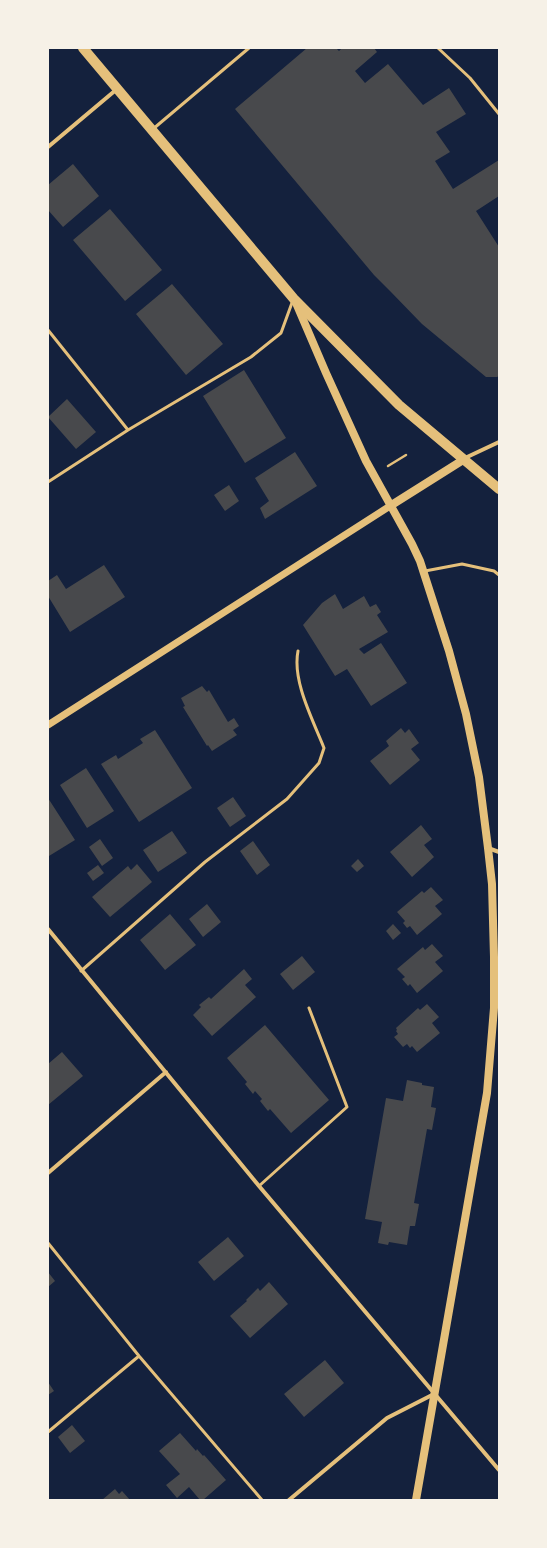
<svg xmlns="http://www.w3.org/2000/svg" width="547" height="1548" font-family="'IBM Plex Sans',sans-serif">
	<rect width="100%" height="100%" fill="#14213d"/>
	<path fill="#48494c" d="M307,48H336L339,51L342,48H374L377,52L355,71L365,83L388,64L423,105L449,88L466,114L436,132L450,152L435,161L453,189L499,160V196L476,211L499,247V376L497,377H486L422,324L390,291L374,275L235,109Z
		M73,164L99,196L63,227L48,210V185Z
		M110,209L162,270L125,301L73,240Z
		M172,284L223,344L186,375L136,314Z
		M244,370L286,438L245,463L203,396Z
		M67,399L96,432L76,449L48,417Z
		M295,452L317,486L265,519L260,508L269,501L255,478Z
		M229,485L239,501L225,511L214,495Z
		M104,565L125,597L70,632L48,596V581L57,575L66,589Z
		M335,594L343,609L364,596L370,607L376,604L381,612L377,615L388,632L359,649L364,654L381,643L407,683L371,706L347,669L335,676L303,625L322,603Z
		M202,686L207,692L209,690L228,722L234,718L239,726L233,730L237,735L212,751L208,745L207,746L183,707L185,706L181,698Z
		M401,728L405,733L409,729L419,743L411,749L420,760L390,785L370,761L389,746L386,741Z
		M155,730L192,788L139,822L101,764L116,755L118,759L143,743L140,739Z
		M86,768L114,811L87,828L60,785Z
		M233,797L246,816L230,827L217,808Z
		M48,798L75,840L49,856L48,854Z
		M421,825L432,839L424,845L434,857L412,877L390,852Z
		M172,831L187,853L158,872L143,850Z
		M100,839L113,858L102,866L89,847Z
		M253,841L270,865L257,875L240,851Z
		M358,859L364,866L357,872L351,866Z
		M137,864L152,882L110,917L92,897L128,866L131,870Z
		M98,865L104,873L93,881L87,873Z
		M431,887L443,900L435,906L442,914L417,935L410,926L407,928L403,923L405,921L397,912L422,891L424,893Z
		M207,904L221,922L203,937L189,919Z
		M170,914L196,945L165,970L140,940Z
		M393,924L401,933L393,940L386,931Z
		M432,944L443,956L435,962L443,971L417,993L410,984L408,986L402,979L405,977L397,969L423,947L425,950Z
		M302,956L315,972L293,990L280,974Z
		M244,969L252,979L245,985L256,997L212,1036L193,1015L201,1007L199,1005L209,997L211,999Z
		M427,1004L439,1017L432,1023L440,1033L417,1052L412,1046L410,1048L407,1044L403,1047L394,1037L398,1034L396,1031L397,1030L396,1028L418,1008L420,1010Z
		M265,1025L329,1100L291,1133L270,1109L268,1111L260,1101L262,1099L255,1091L253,1094L245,1084L247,1082L227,1058Z
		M62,1052L83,1076L48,1105V1064Z
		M407,1080L422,1083V1085L434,1087L431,1107L436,1108L432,1130L427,1129L414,1203L419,1204L415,1226H410L407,1245L389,1242L388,1245L378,1243L382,1222L365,1219L386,1098L403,1101Z
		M228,1237L244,1256L214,1281L198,1262Z
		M48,1272L55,1281L48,1287Z
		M269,1282L288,1304L250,1338L230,1316L247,1301L246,1300L258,1288L260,1291Z
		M325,1360L344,1383L304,1417L284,1394Z
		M48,1382L54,1391L48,1395Z
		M72,1425L85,1441L70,1453L58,1437Z
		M180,1433L196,1451L197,1449L203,1456L204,1455L226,1480L203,1500H200L189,1487L177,1498L166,1485L180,1474L159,1451Z
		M115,1489L119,1494L122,1491L130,1500H102Z"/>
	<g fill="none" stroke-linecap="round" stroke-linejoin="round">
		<path stroke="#e5c07b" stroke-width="2.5" d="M388,466L406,455"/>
		<path stroke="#e5c07b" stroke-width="3" d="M438,48L470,78L499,114
			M153,129L249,48
			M48,330L128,430
			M48,482L128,430L251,357L281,333L293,300
			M425,571L462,564L494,571L499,575
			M81,971L205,862L287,799L319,763L324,748C313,720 292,681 298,651
			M259,1186L347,1107L309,1008
			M48,1243L139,1356L262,1500
			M48,1432L139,1356"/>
		<path stroke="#e5c07b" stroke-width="4" d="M48,147L117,89
			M465,458L499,442
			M488,848L499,852
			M48,929L259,1186L499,1470
			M48,1173L166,1072
			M289,1500L387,1418L434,1394"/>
		<path stroke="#e5c07b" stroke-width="7" d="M48,725L390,506"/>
		<path stroke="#e5c07b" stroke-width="8" d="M296,303L326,373L366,461L412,544L420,561L449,651L466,714L479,777L488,848L492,884L494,957V1008L487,1093L416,1500
			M390,506L463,460"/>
		<path stroke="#e5c07b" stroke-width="10" d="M83,48L294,299L399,405L499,489"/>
	</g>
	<rect width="547" height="1548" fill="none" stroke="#f6f1e7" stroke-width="98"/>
</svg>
